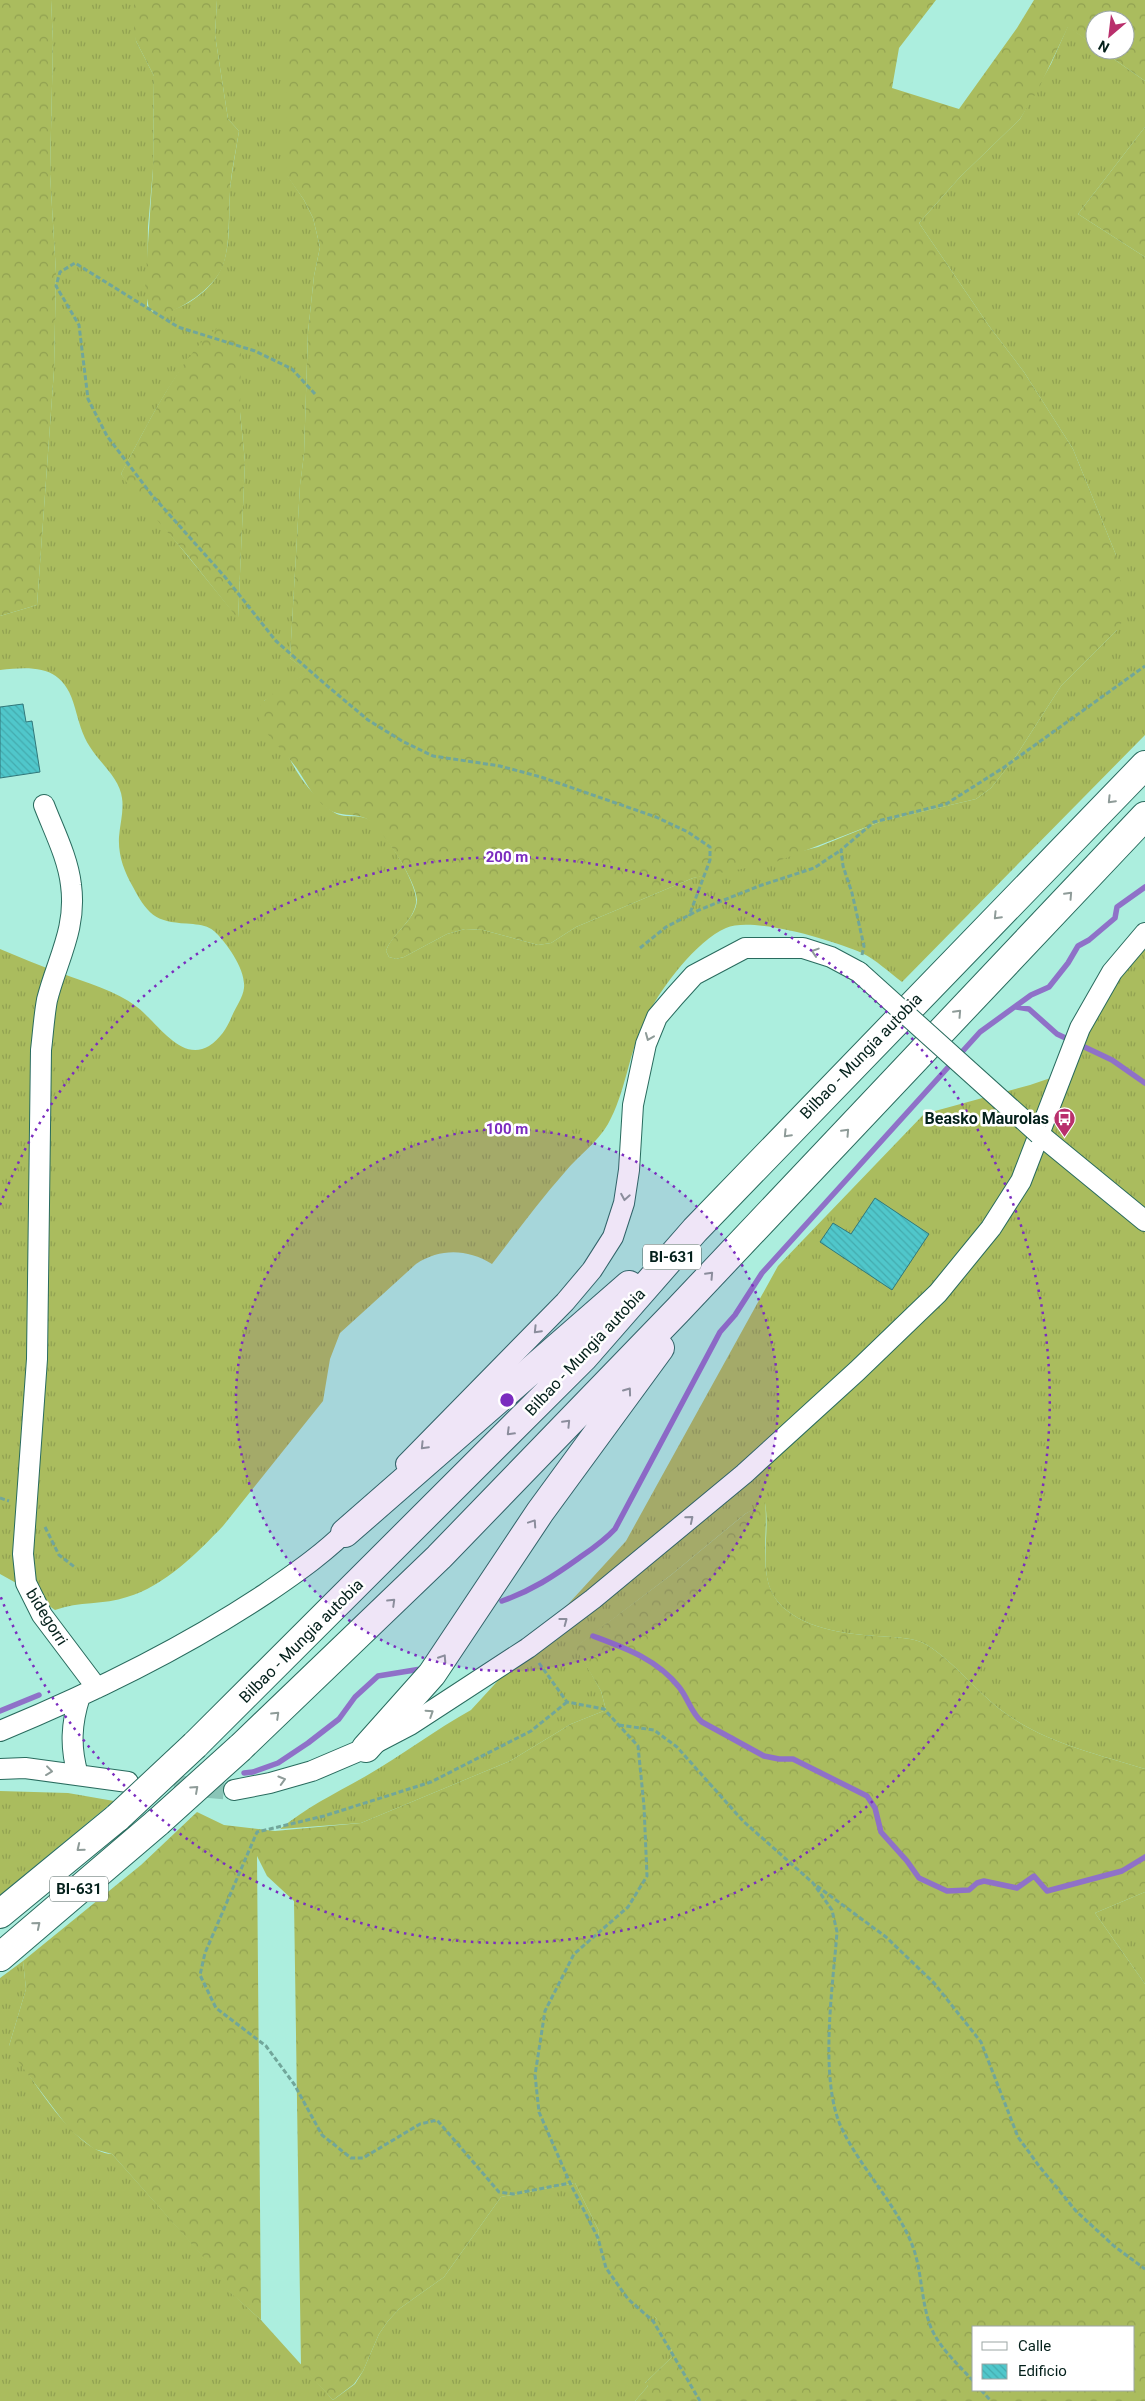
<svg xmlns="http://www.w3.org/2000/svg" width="1145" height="2401" font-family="Roboto,sans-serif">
	<defs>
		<pattern id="grass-tufts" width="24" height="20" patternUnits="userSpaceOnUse" patternTransform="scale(1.25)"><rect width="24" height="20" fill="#aabc5e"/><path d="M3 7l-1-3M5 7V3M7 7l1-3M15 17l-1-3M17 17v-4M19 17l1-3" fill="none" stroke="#91a151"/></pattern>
		<pattern id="forest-crowns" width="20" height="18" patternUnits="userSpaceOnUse" patternTransform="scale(1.25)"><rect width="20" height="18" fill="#aabc5e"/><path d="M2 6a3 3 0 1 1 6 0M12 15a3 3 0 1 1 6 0" fill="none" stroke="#91a151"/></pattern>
		<pattern id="building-back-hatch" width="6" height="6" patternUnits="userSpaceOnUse" patternTransform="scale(1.25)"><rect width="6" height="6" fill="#50c7cb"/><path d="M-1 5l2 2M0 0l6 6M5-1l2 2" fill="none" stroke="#44abae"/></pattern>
	</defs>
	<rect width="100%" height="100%" fill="#aceede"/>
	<path fill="url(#grass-tufts)" fill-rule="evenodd" d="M51,0H134L136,41L154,76L153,169L148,227L147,306L154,313C178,314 211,292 221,269C232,245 228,214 230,189C232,170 236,150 239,131L228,119L215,35L217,0H287V175L304,200L313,218L320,247L314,276L308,332L304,454L300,486L290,658L308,672L264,701C278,732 290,770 315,795C320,801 328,809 335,813C345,819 360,813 371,821C385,831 419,886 416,903C413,922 392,934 386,951L389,957L396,959L404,957L447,934L465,929L483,930L538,945L551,943L576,927L693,878L818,847L882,821L976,799L991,788L1014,759L1061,686L1117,630L1116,555L1073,449L1024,372L989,326L919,223L960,177L1020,119L1051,64L1068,26L1095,46V50H1101L1145,81V127L1078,214L1145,257V735L902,982C889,972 876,960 862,953C835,941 753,916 726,928C694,942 657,993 643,1024C628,1057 625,1094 608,1124C598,1142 578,1156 565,1172C539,1201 516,1233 492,1264C467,1249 441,1248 416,1264L340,1333L330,1359L323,1401L223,1526C197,1553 165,1586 127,1597C104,1605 79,1601 55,1610L18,1584L0,1574V949C20,957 40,966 61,973C87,983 115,990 137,1007C157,1022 181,1063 209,1046C220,1039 227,1028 232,1016C236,1007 243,997 244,988C246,970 227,943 214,931C208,926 201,925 193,924C158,922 150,919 133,887C124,871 118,855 119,837C120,824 124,811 122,798C120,779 100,763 90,747C82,735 79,722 75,708C64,666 37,666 0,670V616L37,605L54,370L56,273L50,174L53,42ZM212,333L240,412L245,462L238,618L121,474C147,426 172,372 212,333Z
		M1145,929V1769C1097,1754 1046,1743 1005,1713C979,1695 948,1654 921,1642C907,1637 891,1637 876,1636C844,1634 800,1628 778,1602C756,1576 771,1534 765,1503L745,1514L671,1575L576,1647L601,1691L606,1710L571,1724L510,1761L361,1823L280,1829C307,1807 336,1793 366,1776C402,1755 435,1730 471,1710L626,1541L778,1266L924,1114L1030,1085L1068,1072L1077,1014C1091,982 1122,955 1145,929Z
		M0,1791L68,1793L114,1801L0,1895Z
		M1145,1892V1984L1095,1913Z
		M23,1961L26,1989L9,2046C30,2074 75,2153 112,2154L228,2284L226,2288L261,2320L333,2400L355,2384L363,2371L379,2334L388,2321L399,2309L444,2277L501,2197L575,2183L599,2231L597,2243C620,2273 666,2319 673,2356L645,2383L648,2386L635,2401H0V1978Z"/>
	<path fill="url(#forest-crowns)" fill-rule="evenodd" d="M0,0H51L53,42L50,174L56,273L54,370L37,605L0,616Z
		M134,0H217L215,35L228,119L239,131C236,151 231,172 230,192C228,216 231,245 222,268C214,287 180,312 160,314L149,309L145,288L153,169L154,76L136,41L134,33Z
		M287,0H936L899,48L892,88L959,109L1017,28L1034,0H1145V81L1101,50H1125V20H1095V46L1068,27L1038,90L1020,119L960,177L919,223L989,326L1024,372L1073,449L1116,555L1125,608L1122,622L1117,630L1061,686L1014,759L991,788L976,799L882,821L773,863L693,878L576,927L551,943L538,945L483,930L465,929L447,934L404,957L396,959L389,957L386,951C392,933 416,920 417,900C417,882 381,825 365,818C353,813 339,817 328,809C311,797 304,776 291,761C281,748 268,737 260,723C258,718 257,713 259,708C265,695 296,680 307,672L290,658L300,485L304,454L308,332L314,276L320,247L313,218L304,200L287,176Z
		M1145,127V257L1078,214Z
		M224,325L233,326L237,330L241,344L240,412L245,462L238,619L188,556L133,492L121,474C141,438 187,340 224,325Z
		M765,1502C769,1533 757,1577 778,1602C800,1628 844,1634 876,1636C891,1637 907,1637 921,1642C948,1654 979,1695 1005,1713C1046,1743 1097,1754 1145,1769V1892L1095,1913L1145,1984V2401H635L648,2386L644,2384L673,2356L672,2351L656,2318L601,2255L597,2243L599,2231L575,2183L501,2197L444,2277L399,2309L388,2321L379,2334L363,2371L354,2384L333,2400L301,2366L294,1901L267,1876L257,1856L261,2320L225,2288L227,2284L112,2154L94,2149L70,2130L5,2044L9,2046L26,1989L23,1961L141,1865L197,1812L224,1825L275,1831L361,1823L510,1761L571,1724L606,1710L601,1691L575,1647L671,1575L745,1514ZM974,2327H1134V2390H974Z"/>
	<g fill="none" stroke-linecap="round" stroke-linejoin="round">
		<path stroke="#8f71c8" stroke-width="5.5" d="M1016,1007L1029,1009L1057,1034L1112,1060L1145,1083
			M502,1601C531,1591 554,1576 579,1558C592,1549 604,1541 615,1529L720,1332L735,1315L762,1273L980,1032L1031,995L1049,987L1068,963L1078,946L1089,940L1115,918L1117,907L1145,887
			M593,1636C625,1648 657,1659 679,1687C688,1698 691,1713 702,1722L764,1756L779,1759H793L867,1796L875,1808L881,1832L907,1861L919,1878L947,1891L969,1890L977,1883L984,1881L1017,1888L1034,1876L1047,1891L1122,1871L1145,1857
			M0,1711L39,1695
			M244,1773L253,1772L278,1763L308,1743L339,1719L355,1697L378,1676L421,1669"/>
	</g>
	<path fill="url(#building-back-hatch)" stroke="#31777a" d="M23,704L26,722L32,721L40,772L0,778V707Z
		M875,1198L929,1234L892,1290L820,1242L833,1223L851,1234Z"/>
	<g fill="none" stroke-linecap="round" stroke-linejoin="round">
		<path stroke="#8ac5b7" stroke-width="20" stroke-dasharray="20 10" stroke-linecap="butt" d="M144,1783L234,1790"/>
		<defs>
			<path id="minor" d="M44,805C54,831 68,858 71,885C77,929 57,960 47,1000C44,1016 43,1034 41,1050L37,1359L23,1554L26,1583L42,1615L97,1688
				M1039,1134L1145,1221
				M406,1464L565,1302L592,1270L613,1237L624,1203L629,1170L633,1105L646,1044L657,1017L675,996L694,975L745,948H803L831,957L859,972
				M0,1731C92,1693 182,1649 265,1594C296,1573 329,1550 354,1523
				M0,1769L25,1768L128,1782
				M78,1775C70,1747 71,1724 80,1696
				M234,1790L270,1783L312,1771L366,1748L410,1725L528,1648L593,1599L744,1474L857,1371L938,1293L991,1228L1021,1181L1080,1028L1112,972L1145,933"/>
			<path id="highway" d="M345,1533L629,1285
				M195,1745L584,1357L695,1230L1145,765
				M240,1748L439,1557L677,1311L1145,816
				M366,1748L432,1674L540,1512L660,1348
				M0,1914L118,1817
				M0,1957L158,1822"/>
		</defs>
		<use href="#minor" stroke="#296b5e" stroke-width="22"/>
		<use href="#highway" stroke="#296b5e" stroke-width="30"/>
		<path stroke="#71a69a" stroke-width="3" stroke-dasharray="5 2.5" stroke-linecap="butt" d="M315,394L292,369L255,351L178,327L75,263L60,272L56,286L79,325L88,399L107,436L151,494L225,577L276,641L325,684L368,720L402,741L433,756L500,766L541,777L656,817L688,832L710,847V860L689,916
			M640,948L666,927L699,910L759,886L814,868L841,850
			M862,955L864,946L852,893L843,866L841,850L874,822L946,804L1003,768L1145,666
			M0,1498L9,1501
			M45,1527L59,1555L76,1568
			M539,1663L567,1702L604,1709L638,1746L644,1806L647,1876L628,1907L574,1954L545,2011L535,2075L539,2112L570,2183L598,2238L606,2268L628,2299L653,2321L700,2401
			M567,1702L531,1731L431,1782L324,1816L257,1832L205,1953L200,1975L216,2008L266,2046L294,2084L322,2135L351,2158H363L420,2124L437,2120L499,2192L513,2194L570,2183
			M619,1725L654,1730L677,1747L743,1821L813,1883L832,1910L837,1932C833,1986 818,2083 843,2131C863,2171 897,2205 913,2247C922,2272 921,2300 930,2325C938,2347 959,2365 974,2382
			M817,1886L886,1937L934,1983L981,2042L1018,2137L1039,2166L1076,2211L1114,2246L1145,2269
			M981,2390L991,2401"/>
		<use href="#minor" stroke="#fff" stroke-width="20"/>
		<use href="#highway" stroke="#fff" stroke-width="28"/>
		<defs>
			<path id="minor-bridge" d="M859,972L1039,1134"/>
			<path id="highway-bridge" d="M118,1817L195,1745
				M158,1822L240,1748"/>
		</defs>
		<use href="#minor-bridge" stroke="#296b5e" stroke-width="22" stroke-linecap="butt"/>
		<use href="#highway-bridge" stroke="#296b5e" stroke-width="30" stroke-linecap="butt"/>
		<use href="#minor-bridge" stroke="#fff" stroke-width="20"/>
		<use href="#highway-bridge" stroke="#fff" stroke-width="28"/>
	</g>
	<defs><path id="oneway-chevron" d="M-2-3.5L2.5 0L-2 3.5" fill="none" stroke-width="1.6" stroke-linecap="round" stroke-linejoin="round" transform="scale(1.25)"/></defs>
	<g stroke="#8e9b98">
		<use href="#oneway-chevron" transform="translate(1111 800) rotate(134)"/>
		<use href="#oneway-chevron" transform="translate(1069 895) rotate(-47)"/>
		<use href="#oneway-chevron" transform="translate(997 916) rotate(134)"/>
		<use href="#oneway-chevron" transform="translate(815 952) rotate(-162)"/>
		<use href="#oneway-chevron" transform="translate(958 1013) rotate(-47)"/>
		<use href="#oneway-chevron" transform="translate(649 1037) rotate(112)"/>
		<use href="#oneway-chevron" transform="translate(846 1132) rotate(-47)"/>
		<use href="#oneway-chevron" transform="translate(787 1134) rotate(134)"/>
		<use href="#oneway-chevron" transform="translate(625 1197) rotate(100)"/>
		<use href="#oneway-chevron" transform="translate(710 1275) rotate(-47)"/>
		<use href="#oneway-chevron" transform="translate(537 1330) rotate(134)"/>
		<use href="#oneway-chevron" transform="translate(628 1391) rotate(-54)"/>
		<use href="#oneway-chevron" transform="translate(567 1423) rotate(-46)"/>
		<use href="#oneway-chevron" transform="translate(510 1432) rotate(135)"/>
		<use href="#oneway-chevron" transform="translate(424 1446) rotate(134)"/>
		<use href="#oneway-chevron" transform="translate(690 1519) rotate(-40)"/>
		<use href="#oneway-chevron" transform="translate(533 1523) rotate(-56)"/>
		<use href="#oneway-chevron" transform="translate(392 1602) rotate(-44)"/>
		<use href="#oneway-chevron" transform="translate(564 1621) rotate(-37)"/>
		<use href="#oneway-chevron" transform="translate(443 1658) rotate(-57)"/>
		<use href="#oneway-chevron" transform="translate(430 1713) rotate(-33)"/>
		<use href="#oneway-chevron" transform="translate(276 1715) rotate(-44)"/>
		<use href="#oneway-chevron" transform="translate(49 1771) rotate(7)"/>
		<use href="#oneway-chevron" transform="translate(282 1780) rotate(-16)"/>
		<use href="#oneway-chevron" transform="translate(195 1789) rotate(-42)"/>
		<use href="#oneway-chevron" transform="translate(80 1848) rotate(141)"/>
		<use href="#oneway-chevron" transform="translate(37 1925) rotate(-40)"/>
	</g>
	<circle cx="507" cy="1400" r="271" fill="#7b2cbf" fill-opacity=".12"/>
	<g fill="none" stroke="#7b2cbf" stroke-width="2.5" stroke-dasharray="2.5 5">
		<circle cx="507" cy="1400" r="271"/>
		<path d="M0 1205A543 543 0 1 1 0 1595"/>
	</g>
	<defs>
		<symbol id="bus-pin" viewBox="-11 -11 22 30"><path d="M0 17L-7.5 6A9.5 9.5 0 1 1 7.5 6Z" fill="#b92f6c" stroke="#fff"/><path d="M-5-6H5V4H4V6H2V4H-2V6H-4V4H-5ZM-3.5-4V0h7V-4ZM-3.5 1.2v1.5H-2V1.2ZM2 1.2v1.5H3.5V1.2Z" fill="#fff"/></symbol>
	</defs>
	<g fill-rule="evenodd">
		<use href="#bus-pin" x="1052" y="1106" width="25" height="34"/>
	</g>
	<g text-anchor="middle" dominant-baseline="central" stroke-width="5" stroke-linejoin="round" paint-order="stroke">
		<g fill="#fff" stroke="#4f635f" stroke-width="1">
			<rect x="643" y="1244.5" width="58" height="25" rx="4"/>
			<rect x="50" y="1876.5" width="58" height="25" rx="4"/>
		</g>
		<g font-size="15" font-weight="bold" fill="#04201b">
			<text x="672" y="1257">BI-631</text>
			<text x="79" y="1889">BI-631</text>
		</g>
		<g font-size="16" fill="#04201b" stroke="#fff">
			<text transform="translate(861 1056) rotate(-46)">Bilbao - Mungia autobia</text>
			<text transform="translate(585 1352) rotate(-47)">Bilbao - Mungia autobia</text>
			<text transform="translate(47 1617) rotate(58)">bidegorri</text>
			<text transform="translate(301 1641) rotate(-45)">Bilbao - Mungia autobia</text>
		</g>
		<g font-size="16" font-weight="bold" fill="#04201b" stroke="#fff" text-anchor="end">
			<text x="1049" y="1118">Beasko Maurolas</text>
		</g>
	</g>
	<circle cx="507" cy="1400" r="8" fill="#7b2cbf" stroke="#fff" stroke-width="2.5"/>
	<g font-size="15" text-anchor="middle" font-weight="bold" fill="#7b2cbf" stroke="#fff" stroke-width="5" stroke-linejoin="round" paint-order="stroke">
		<text x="507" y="862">200 m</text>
		<text x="507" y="1134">100 m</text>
	</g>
	<rect x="972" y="2326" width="162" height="65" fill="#ffffff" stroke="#9ba6a4"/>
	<rect x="982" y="2342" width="25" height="8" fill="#ffffff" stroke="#9ba6a4"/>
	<text x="1018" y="2351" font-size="15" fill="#04201b">Calle</text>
	<rect x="982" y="2364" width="25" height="15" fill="url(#building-back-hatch)" stroke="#9ba6a4"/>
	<text x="1018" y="2376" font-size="15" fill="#04201b">Edificio</text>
	<g transform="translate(1110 35) rotate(208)"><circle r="24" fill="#ffffff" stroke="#9ba6a4"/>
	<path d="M0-4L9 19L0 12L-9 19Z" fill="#b92f6c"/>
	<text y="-8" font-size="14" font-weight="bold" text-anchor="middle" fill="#04201b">N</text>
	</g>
</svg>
